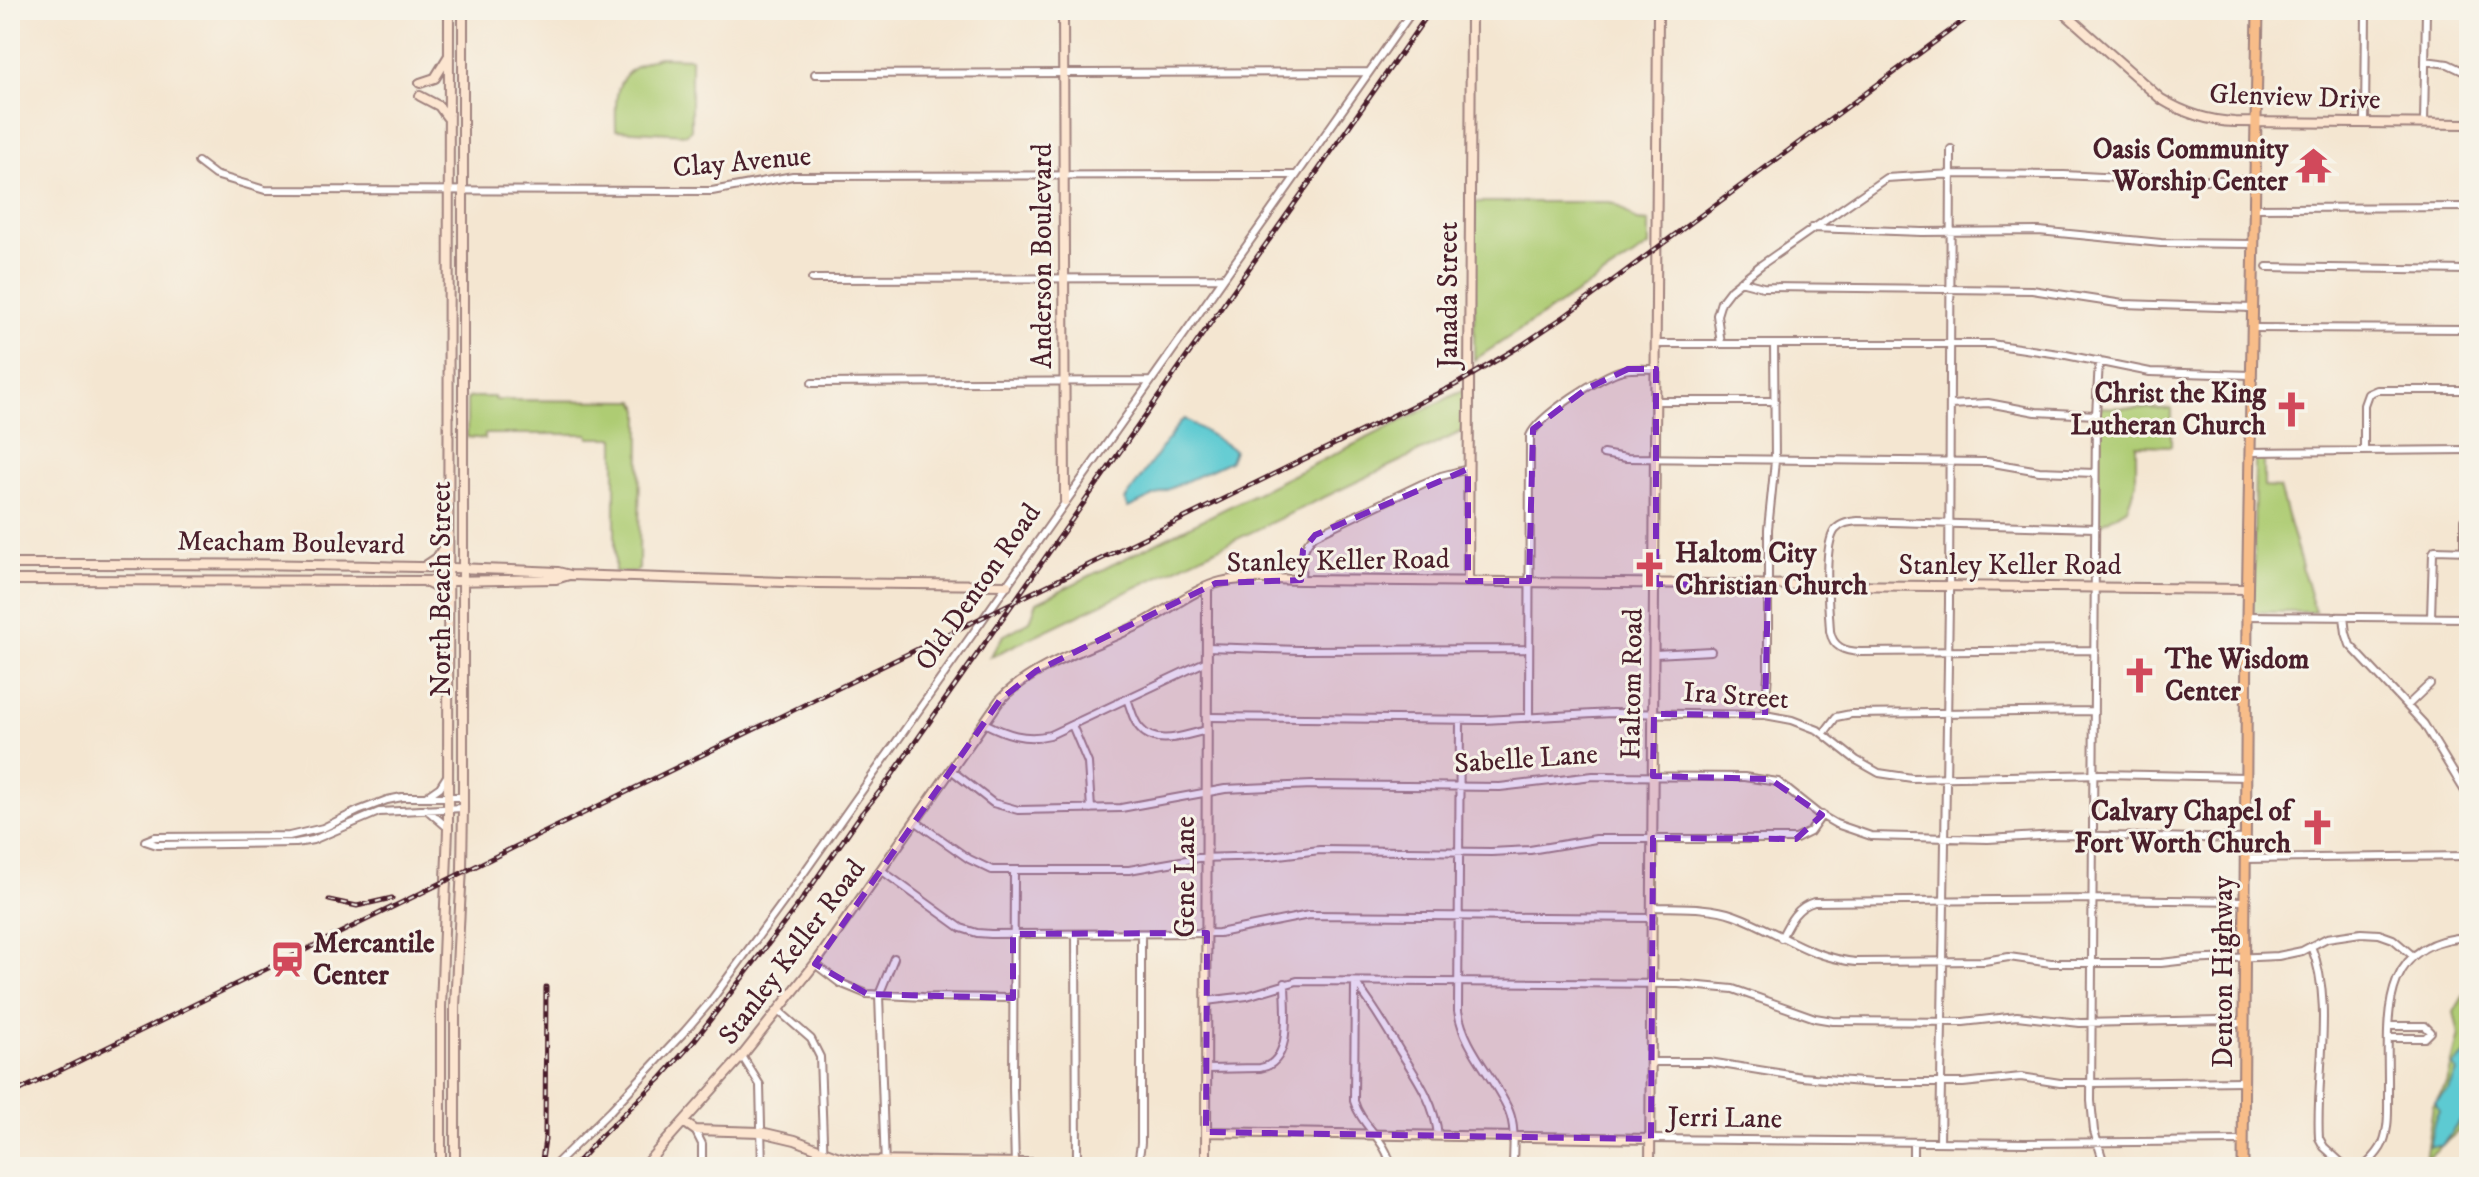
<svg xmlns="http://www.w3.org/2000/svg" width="2479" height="1177" font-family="'IM FELL DW Pica',serif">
	<rect width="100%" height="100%" fill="#f7f3e8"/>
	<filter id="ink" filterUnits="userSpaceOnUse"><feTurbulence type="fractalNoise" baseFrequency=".0125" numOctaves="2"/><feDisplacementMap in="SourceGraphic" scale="16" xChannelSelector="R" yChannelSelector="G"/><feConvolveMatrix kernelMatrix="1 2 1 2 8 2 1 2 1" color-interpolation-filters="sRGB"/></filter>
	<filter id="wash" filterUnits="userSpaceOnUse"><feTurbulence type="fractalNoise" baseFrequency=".006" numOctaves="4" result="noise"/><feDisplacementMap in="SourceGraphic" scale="32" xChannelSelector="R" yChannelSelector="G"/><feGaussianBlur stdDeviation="1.8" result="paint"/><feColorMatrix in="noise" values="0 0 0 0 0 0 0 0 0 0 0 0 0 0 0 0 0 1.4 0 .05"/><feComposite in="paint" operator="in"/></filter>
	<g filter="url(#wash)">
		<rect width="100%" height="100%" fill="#f4e6d1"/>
		<path fill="#aecc73" stroke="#7c764f" stroke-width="2" d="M659,57L691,58V129L687,134L616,130C615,89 615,70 659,57Z
			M1477,202H1610L1615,204L1637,221L1649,222V246L1474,360L1475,203Z
			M1464,390L1463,431L990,657L1003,636L1030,621L1037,602Z
			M470,397H494L495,400L635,401L640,409L639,569L636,572H615V438H589L588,434H485V439L467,437V400Z
			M2098,407L2171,409V446L2136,445V482L2127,508L2098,526Z
			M2258,455H2264V487L2279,488L2315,612H2255L2253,607L2255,461Z
			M2469,994V1122L2425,1160L2433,1106L2447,1084L2459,1034L2454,1012L2464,995Z"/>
		<path fill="#5dcad2" stroke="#54747e" stroke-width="2" d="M1185,419L1234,450L1230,461L1128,508L1125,500L1130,493L1180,422Z
			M2469,1051V1114C2456,1121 2452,1135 2441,1146H2429C2433,1134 2432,1122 2439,1111L2435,1102L2449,1090L2457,1072L2453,1066Z"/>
	</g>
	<g filter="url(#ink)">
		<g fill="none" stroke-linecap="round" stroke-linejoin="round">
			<defs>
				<path id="street" d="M2425,61L2448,64L2469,74
					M815,74L1368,72
					M2365,123L2366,10
					M2424,124L2426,10
					M198,162L215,175L265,190L712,191L793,176L1296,175
					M2255,208L2469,207
					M1812,228L1922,232L2039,231L2161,243L2254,244
					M2267,267L2469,270
					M812,279L1223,278
					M1740,281L1763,287L2032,290L2123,304L2253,308
					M2253,328L2469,329
					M1656,344H1991L2066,355L2150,372L2252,375
					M1721,344L1717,315L1721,302L1731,289L1761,265L1886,178L1952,174L2064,175L2158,180H2256
					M2099,361L2096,415L2091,1101L2094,1131L2105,1167
					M812,383L1150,381
					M1656,401H1775
					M1950,405L1988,403L2036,412L2096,415
					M2364,450V405L2368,394L2377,390H2469
					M2250,452L2469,450
					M1603,454L1626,458L1987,462L2039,471L2095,473
					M2464,551V520
					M1301,580C1302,562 1300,547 1315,535L1422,484L1441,476L1468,469
					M2247,616L2469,618
					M2344,617L2346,633L2350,645L2424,724L2469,798
					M2431,617L2433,553L2435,550L2469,551
					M1207,647L1300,650L1529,649
					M2095,650L1860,652C1845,651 1833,648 1830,631C1829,608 1822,548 1835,530C1841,523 1849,522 1858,521L2095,528
					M1655,654L1711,651
					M1127,699C1131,708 1133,721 1140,728C1156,748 1187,734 1207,730
					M2408,705L2430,684
					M1765,715L1768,674V529L1775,461L1774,344
					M1207,717L1484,720L1612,713L1765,715L1792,720L1818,730L1856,760L1879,773L1912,778L2101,774L2246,777
					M1529,718L1530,436C1537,417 1603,374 1623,370C1634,368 1645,369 1656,369
					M1460,720L1458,1011C1464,1049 1494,1076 1509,1111C1516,1128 1513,1149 1513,1167
					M984,723C1006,734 1025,741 1050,735L1207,661
					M1072,725L1088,763L1091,809
					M1824,733L1836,717L1851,714L2094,711
					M951,770L993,803L1018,810L1121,808L1225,789L1312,785L1500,787L1593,776L1744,777L1778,782L1817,813L1836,824L1871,836L1988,839L2058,835L2245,839
					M427,796L440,787L447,776
					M426,809L447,827
					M915,821L969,859L992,870H1129L1198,858L1270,856L1320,850L1491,852L1530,850L1596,839H1796L1810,832L1822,815
					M145,841L155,837L289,836L323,828L358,811L387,800L402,797H463
					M145,841L157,845L296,843L313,840L379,812L463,808
					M2245,859L2469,856
					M881,870L961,928L977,933L991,934L1219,933L1309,915L1653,918
					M1014,871L1013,1088L1015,1167
					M1653,907C1679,908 1709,906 1734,915C1779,931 1806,957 1856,962L1984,961L2009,957L2051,963H2161L2187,960L2278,956L2302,951L2327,938L2361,933L2379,934L2393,939L2413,956
					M1076,934L1077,1163
					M1781,938C1789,922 1796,907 1814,902L2093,899L2245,901
					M2311,946C2335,1004 2315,1077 2319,1138L2324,1147L2346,1167
					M815,964L840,983L867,994L923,997L1013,998
					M1355,982L1354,1101C1361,1126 1387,1140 1391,1167
					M1355,982C1372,1004 1386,1027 1400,1051C1417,1078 1435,1103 1438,1136
					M1206,1001L1247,996L1297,981L1678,984L1733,989L1815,1018L1833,1021L1963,1022L2017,1016L2080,1023L2220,1020L2245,1024
					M779,1011L811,1039L820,1057L824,1167
					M2389,1038H2425L2431,1032L2425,1026H2389
					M742,1056L760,1085L762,1167
					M1652,1062H1709L1802,1077L1873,1083H1963L2021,1077L2060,1083H2091L2244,1081
					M1206,1069L1260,1068C1294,1063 1285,1008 1285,983
					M695,1130L702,1144V1167
					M1651,1139L2026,1143L2244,1141
					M1940,1142L1949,603L1951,149
					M1138,1164L1141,1143V934
					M553,1167L611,1110L685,1031L710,1002L784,901L1413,10
					M885,1167L879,995L894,958
					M1913,1167V1143
					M2364,1167C2371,1160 2379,1153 2383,1143C2389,1128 2388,1110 2388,1094C2389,1025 2374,941 2469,937"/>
				<path id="secondary" d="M1063,10L1065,501
					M2061,10L2161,99C2184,113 2208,121 2235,122L2469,124
					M420,83L435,78L448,57
					M420,96L439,106L447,117
					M10,564C193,564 375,563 558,572L570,575L818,583L1007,585
					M425,566L437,558L445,545
					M10,580L448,581L556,579L569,575
					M1468,581L1471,10
					M427,583L439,589L447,604
					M685,1123L695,1130L761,1132L795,1140L839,1157L861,1161L1206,1165
					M1206,1132L1651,1139
					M441,1167V1007L448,829L449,10
					M455,1167V1007L462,867L463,808V10
					M643,1167L742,1056L815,964L1000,700C1035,663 1099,645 1145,622C1168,610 1196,588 1221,582C1246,576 1275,580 1301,580L2247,589
					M1206,1167L1207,588
					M1650,1167L1658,10"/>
				<path id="primary" d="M2243,1167L2247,616L2258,10"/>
			</defs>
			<use href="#street" stroke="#9f827e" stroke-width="10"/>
			<use href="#secondary" stroke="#9f827e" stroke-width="12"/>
			<use href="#primary" stroke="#9f827e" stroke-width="13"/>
			<use href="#street" stroke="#fff" stroke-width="6"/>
			<use href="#secondary" stroke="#fce5d0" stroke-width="8"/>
			<use href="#primary" stroke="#f8bd89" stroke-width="9"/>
			<defs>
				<path id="rail" d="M329,900L357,906L392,898
					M10,1095L1455,385L1522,345L1565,316L1978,10
					M541,1167L545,1139L546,987
					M573,1167L600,1137L661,1078L694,1041L801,901L862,813L885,785L1431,10"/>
			</defs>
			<use href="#rail" stroke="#4a1f2b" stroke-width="5"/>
			<use href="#rail" stroke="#f7f3e8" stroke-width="2" stroke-dasharray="6" stroke-linecap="butt"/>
		</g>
	</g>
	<path fill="#7b2cbf" fill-opacity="0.2" stroke="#7b2cbf" stroke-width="6" stroke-dasharray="16 10" stroke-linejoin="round" d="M1628,369H1656V584L1768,586L1765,715L1654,714L1653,776L1770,779L1822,815L1796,839L1653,838L1651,1139L1206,1132L1207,933L1013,934V998L867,994L815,964L1000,700L1036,671L1216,583L1301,580L1303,550L1315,535L1468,469V581H1529L1533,429L1586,389Z"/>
	<defs>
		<symbol id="temple-bare" viewBox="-9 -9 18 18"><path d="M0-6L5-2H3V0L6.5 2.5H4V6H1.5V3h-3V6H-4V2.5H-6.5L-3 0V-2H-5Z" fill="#d1495b" stroke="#f7f3e8" stroke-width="2.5" paint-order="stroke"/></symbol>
		<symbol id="church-bare" viewBox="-9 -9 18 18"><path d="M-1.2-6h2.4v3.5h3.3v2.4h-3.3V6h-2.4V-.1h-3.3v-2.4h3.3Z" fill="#d1495b" stroke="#f7f3e8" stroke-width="2.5" paint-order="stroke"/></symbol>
		<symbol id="station-bare" viewBox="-9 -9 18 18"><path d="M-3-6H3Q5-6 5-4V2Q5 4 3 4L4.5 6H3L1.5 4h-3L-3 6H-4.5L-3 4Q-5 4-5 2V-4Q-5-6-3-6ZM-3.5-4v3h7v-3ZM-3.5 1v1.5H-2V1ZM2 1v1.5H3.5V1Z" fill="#d1495b" stroke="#f7f3e8" stroke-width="2.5" paint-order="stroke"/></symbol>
	</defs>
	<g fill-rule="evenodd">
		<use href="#temple-bare" x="2288" y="140" width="51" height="51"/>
		<use href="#church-bare" x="2266" y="384" width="51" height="51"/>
		<use href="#church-bare" x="1624" y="544" width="51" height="51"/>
		<use href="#church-bare" x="2114" y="650" width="51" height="51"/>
		<use href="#church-bare" x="2292" y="802" width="51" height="51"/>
		<use href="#station-bare" x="262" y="934" width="51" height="51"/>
	</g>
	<g text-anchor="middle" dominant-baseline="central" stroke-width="6" stroke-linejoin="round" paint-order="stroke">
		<g font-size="28" fill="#4a1f2b" stroke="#f7f3e8">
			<text transform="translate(2295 97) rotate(2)">Glenview Drive</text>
			<text transform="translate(742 162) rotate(-5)">Clay Avenue</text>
			<text transform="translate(1042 256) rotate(-90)">Anderson Boulevard</text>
			<text transform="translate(1448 295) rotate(-90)">Janada Street</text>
			<text transform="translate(291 543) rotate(1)">Meacham Boulevard</text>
			<text transform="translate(1338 561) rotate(-1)">Stanley Keller Road</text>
			<text x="2010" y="565">Stanley Keller Road</text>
			<text transform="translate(978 587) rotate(-55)">Old Denton Road</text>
			<text transform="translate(441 589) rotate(-90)">North Beach Street</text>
			<text transform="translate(1632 684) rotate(-89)">Haltom Road</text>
			<text transform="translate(1736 696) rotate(4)">Ira Street</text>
			<text transform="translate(1526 759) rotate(-4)">Sabelle Lane</text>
			<text transform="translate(1185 877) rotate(-90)">Gene Lane</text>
			<text transform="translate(792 952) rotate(-53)">Stanley Keller Road</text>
			<text transform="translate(2223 972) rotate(-90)">Denton Highway</text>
			<text transform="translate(1725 1118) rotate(1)">Jerri Lane</text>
		</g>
		<g font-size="28" font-weight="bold" fill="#4a1f2b" stroke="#f7f3e8" text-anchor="end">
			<text x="2288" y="149">Oasis Community<tspan x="2288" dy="32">Worship Center</tspan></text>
			<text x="2266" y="393">Christ the King<tspan x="2266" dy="32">Lutheran Church</tspan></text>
			<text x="1675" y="553" text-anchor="start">Haltom City<tspan x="1675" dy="32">Christian Church</tspan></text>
			<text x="2165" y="659" text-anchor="start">The Wisdom<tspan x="2165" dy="32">Center</tspan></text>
			<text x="2291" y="811">Calvary Chapel of<tspan x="2291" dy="32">Fort Worth Church</tspan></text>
			<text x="313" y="943" text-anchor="start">Mercantile<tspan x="313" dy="32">Center</tspan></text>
		</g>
	</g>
	<rect width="2479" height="1177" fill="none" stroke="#f7f3e8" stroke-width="40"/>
</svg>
